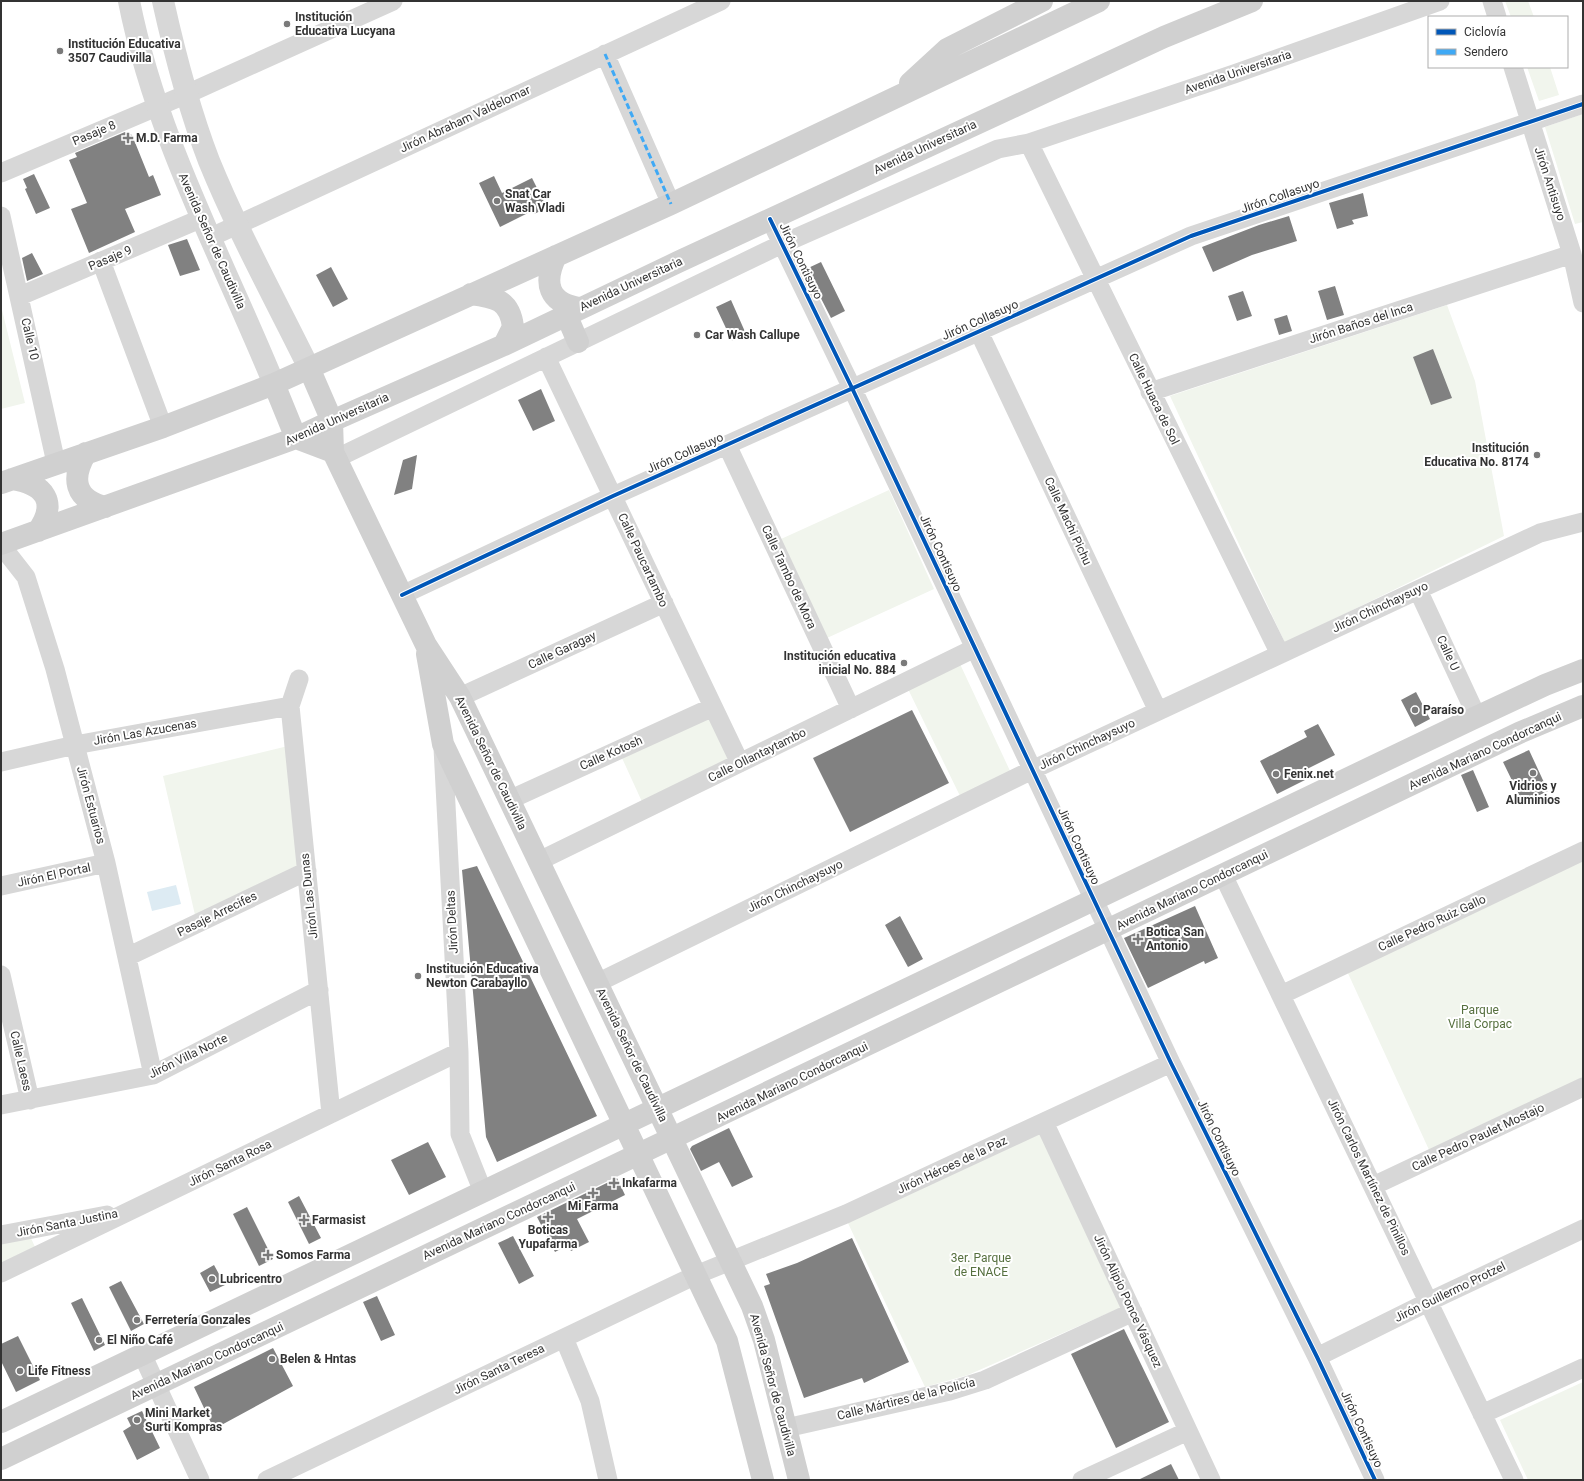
<svg xmlns="http://www.w3.org/2000/svg" width="1584" height="1481" font-family="Roboto,sans-serif">
	<rect width="100%" height="100%" fill="#fff"/>
	<path fill="#f1f5ed" d="M1505,1H1528L1534,17H1511Z
		M1527,67H1550L1559,95L1539,101Z
		M1583,114V222L1575,224L1545,127Z
		M1447,305L1475,381L1504,536L1285,643L1170,396Z
		M1,306L25,403L1,409Z
		M889,490L934,589L827,638L781,539Z
		M960,664L1011,773L960,796L908,689Z
		M710,718L731,763L643,804L622,758Z
		M288,746L299,868L195,915L163,776Z
		M1583,858V1080L1430,1152L1346,969Z
		M1040,1131L1122,1307L968,1375L925,1387L847,1221Z
		M30,1236L35,1247L1,1263V1241Z
		M1583,1382V1480H1528L1500,1420Z"/>
	<path fill="#ddebf3" d="M176,885L181,904L152,911L147,892Z"/>
	<path fill="#818181" d="M125,132L132,135L149,177L153,175L161,195L125,209L135,232L89,253L71,209L87,203L69,160L77,157L75,153Z
		M34,174L50,208L36,214L25,189L27,188L23,179Z
		M494,176L502,193L532,178L547,208L534,214L532,211L500,227L479,183Z
		M1363,193L1368,216L1352,220L1354,224L1337,229L1329,203Z
		M1289,216L1297,241L1252,255L1213,272L1202,247L1259,225Z
		M187,239L200,270L180,276L168,245Z
		M32,253L43,274L27,281L22,258Z
		M821,262L845,311L831,318L806,269Z
		M331,267L348,299L333,307L316,275Z
		M1335,286L1344,315L1327,320L1318,291Z
		M1243,291L1252,316L1237,321L1228,296Z
		M731,300L746,334L732,341L716,307Z
		M1287,315L1292,331L1279,335L1274,319Z
		M1433,349L1452,398L1431,405L1413,357Z
		M541,389L555,421L533,431L518,400Z
		M417,455L412,489L394,495L403,460Z
		M1416,692L1430,719L1415,727L1401,700Z
		M912,710L949,783L850,832L813,758Z
		M1318,724L1335,755L1301,772L1305,780L1277,794L1260,761L1307,737L1304,731Z
		M1529,750L1548,791L1523,803L1503,762Z
		M1473,770L1489,807L1477,812L1461,775Z
		M477,866L597,1116L497,1162L486,1137L462,870Z
		M1195,906L1218,958L1205,964L1204,961L1148,988L1124,938Z
		M900,916L923,959L908,967L885,925Z
		M729,1128L753,1177L732,1187L719,1162L701,1171L690,1149L692,1146Z
		M428,1142L446,1177L409,1195L391,1160Z
		M617,1178L625,1195L577,1219L589,1242L571,1251L568,1245L555,1252L537,1217Z
		M299,1196L321,1238L309,1244L288,1202Z
		M247,1207L273,1259L259,1266L233,1214Z
		M513,1236L534,1276L519,1284L498,1243Z
		M852,1238L909,1362L864,1383L862,1378L804,1398L764,1286L770,1284L766,1274L797,1263Z
		M214,1265L225,1285L210,1292L200,1273Z
		M121,1281L144,1324L131,1331L109,1287Z
		M377,1296L395,1335L381,1341L363,1302Z
		M82,1298L105,1345L94,1351L71,1303Z
		M1124,1329L1169,1422L1116,1448L1071,1354Z
		M18,1336L40,1380L16,1392L1,1361V1344Z
		M273,1348L293,1386L214,1429L194,1387Z
		M142,1411L160,1448L137,1460L123,1431L131,1426L127,1418Z
		M1171,1464L1179,1480H1138Z"/>
	<g fill="none" stroke-linecap="round" stroke-linejoin="round">
		<path stroke="#d7d7d7" stroke-width="19" d="M1492,1L1497,17
			M605,54L671,204
			M1513,67L1572,254L1583,303
			M1029,143L1280,654
			M1,173L187,94L393,1
			M1,216L56,463
			M770,219L852,388L1171,1063L1317,1357L1375,1480
			M209,238L721,1
			M101,261L163,427
			M20,296L200,219
			M979,332L1158,711
			M546,357L740,763
			M1150,392L1572,254
			M727,445L851,709
			M337,458L782,244L998,149L1029,143L1234,74L1440,1
			M1,545L26,577L55,669L106,863L153,1075
			M1418,590L1477,717
			M402,595L613,496L1191,236L1583,104
			M299,679L290,706L331,1114
			M460,697L664,603
			M443,748L459,1052L460,1134L483,1192
			M1,762L75,745L290,706
			M509,800L713,707
			M539,861L975,648
			M1223,875L1514,1480
			M1,886L106,863
			M127,957L307,871
			M1,975L30,1100
			M597,983L1032,770L1540,533L1583,522
			M1281,995L1583,851
			M1,1105L153,1075L319,990
			M1044,1122L1211,1480
			M1373,1186L1583,1087
			M1,1235L107,1215
			M1,1273L459,1052
			M564,1338L590,1401L608,1480
			M142,1354L200,1480
			M1317,1357L1428,1302L1583,1229
			M1482,1414L1583,1368
			M786,1428L950,1391L985,1380L1133,1312
			M267,1480L696,1275L846,1214L1171,1063
			M1082,1480L1188,1431"/>
		<path stroke="#d7d7d7" stroke-width="22" d="M129,1C156,137 222,257 274,384
			M163,1C175,55 189,109 209,161C238,232 275,299 309,368"/>
		<path stroke="#d0d0d0" stroke-width="22" d="M910,83L947,49L1042,1
			M556,256C543,283 548,303 580,308
			M471,294C495,297 510,300 513,327L504,345
			M566,314L578,342
			M309,368L332,421L333,452L426,645L460,697L752,1306L764,1340L799,1480
			M274,384L296,438L333,452
			M86,453C71,478 74,499 105,507
			M12,479C45,484 58,502 38,531
			M1,483L163,427L274,384L671,204L1099,1
			M1,544L296,438L332,421L504,345L678,262L1164,37L1252,1
			M427,654L443,744L727,1341L763,1480
			M1,1422L1470,720L1545,685L1583,670
			M1,1459L1519,733L1583,706"/>
		<path stroke="#3fa9f5" stroke-width="3" stroke-dasharray="6 3" stroke-linecap="butt" d="M605,54L671,204"/>
		<defs>
			<path id="cycleway" d="M770,219L852,388L1171,1063L1317,1357L1375,1480
				M402,595L613,496L1191,236L1583,104"/>
		</defs>
		<use href="#cycleway" stroke="#fff" stroke-width="6"/>
		<use href="#cycleway" stroke="#0057b8" stroke-width="4"/>
	</g>
	<g fill="#7a7a7a" stroke="#fff" stroke-width="1.5">
		<circle cx="287" cy="24" r="4"/>
		<circle cx="60" cy="51" r="4"/>
		<path d="M126 132h4v4h4v4h-4v4h-4v-4h-4v-4h4z"/>
		<circle cx="497" cy="201" r="4"/>
		<circle cx="697" cy="335" r="4"/>
		<circle cx="1537" cy="455" r="4"/>
		<circle cx="904" cy="663" r="4"/>
		<circle cx="1415" cy="710" r="4"/>
		<circle cx="1533" cy="773" r="4"/>
		<circle cx="1276" cy="774" r="4"/>
		<path d="M1136 933h4v4h4v4h-4v4h-4v-4h-4v-4h4z"/>
		<circle cx="418" cy="976" r="4"/>
		<path d="M612 1177h4v4h4v4h-4v4h-4v-4h-4v-4h4z"/>
		<path d="M591 1187h4v4h4v4h-4v4h-4v-4h-4v-4h4z"/>
		<path d="M546 1211h4v4h4v4h-4v4h-4v-4h-4v-4h4z"/>
		<path d="M302 1214h4v4h4v4h-4v4h-4v-4h-4v-4h4z"/>
		<path d="M266 1249h4v4h4v4h-4v4h-4v-4h-4v-4h4z"/>
		<circle cx="212" cy="1279" r="4"/>
		<circle cx="137" cy="1320" r="4"/>
		<circle cx="99" cy="1340" r="4"/>
		<circle cx="272" cy="1359" r="4"/>
		<circle cx="20" cy="1371" r="4"/>
		<circle cx="137" cy="1420" r="4"/>
	</g>
	<g text-anchor="middle" dominant-baseline="central" stroke-width="4" stroke-linejoin="round" paint-order="stroke">
		<g font-size="12" font-weight="bold" fill="#333" stroke="#fff" text-anchor="start">
			<text x="295" y="17">Institución<tspan x="295" dy="14">Educativa Lucyana</tspan></text>
			<text x="68" y="44">Institución Educativa<tspan x="68" dy="14">3507 Caudivilla</tspan></text>
			<text x="136" y="138">M.D. Farma</text>
			<text x="505" y="194">Snat Car<tspan x="505" dy="14">Wash Vladi</tspan></text>
			<text x="705" y="335">Car Wash Callupe</text>
			<text x="1529" y="448" text-anchor="end">Institución<tspan x="1529" dy="14">Educativa No. 8174</tspan></text>
			<text x="896" y="656" text-anchor="end">Institución educativa<tspan x="896" dy="14">inicial No. 884</tspan></text>
			<text x="1423" y="710">Paraíso</text>
			<text x="1284" y="774">Fenix.net</text>
			<text x="1533" y="786" text-anchor="middle">Vidrios y<tspan x="1533" dy="14">Aluminios</tspan></text>
			<text x="1146" y="932">Botica San<tspan x="1146" dy="14">Antonio</tspan></text>
			<text x="426" y="969">Institución Educativa<tspan x="426" dy="14">Newton Carabayllo</tspan></text>
			<text x="622" y="1183">Inkafarma</text>
			<text x="593" y="1206" text-anchor="middle">Mi Farma</text>
			<text x="312" y="1220">Farmasist</text>
			<text x="548" y="1230" text-anchor="middle">Boticas<tspan x="548" dy="14">Yupafarma</tspan></text>
			<text x="276" y="1255">Somos Farma</text>
			<text x="220" y="1279">Lubricentro</text>
			<text x="145" y="1320">Ferretería Gonzales</text>
			<text x="107" y="1340">El Niño Café</text>
			<text x="280" y="1359">Belen &amp; Hntas</text>
			<text x="28" y="1371">Life Fitness</text>
			<text x="145" y="1413">Mini Market<tspan x="145" dy="14">Surti Kompras</tspan></text>
		</g>
		<g font-size="12" fill="#333" stroke="#fff">
			<text transform="translate(1238 72) rotate(-19)">Avenida Universitaria</text>
			<text transform="translate(465 119) rotate(-25)">Jirón Abraham Valdelomar</text>
			<text transform="translate(94 133) rotate(-23)">Pasaje 8</text>
			<text transform="translate(925 147) rotate(-25)">Avenida Universitaria</text>
			<text transform="translate(1550 184) rotate(72)">Jirón Antisuyo</text>
			<text transform="translate(1280 196) rotate(-19)">Jirón Collasuyo</text>
			<text transform="translate(212 241) rotate(66)">Avenida Señor de Caudivilla</text>
			<text transform="translate(110 258) rotate(-23)">Pasaje 9</text>
			<text transform="translate(801 261) rotate(64)">Jirón Contisuyo</text>
			<text transform="translate(631 284) rotate(-25)">Avenida Universitaria</text>
			<text transform="translate(980 320) rotate(-24)">Jirón Collasuyo</text>
			<text transform="translate(1361 323) rotate(-18)">Jirón Baños del Inca</text>
			<text transform="translate(30 339) rotate(77)">Calle 10</text>
			<text transform="translate(1154 399) rotate(64)">Calle Huaca de Sol</text>
			<text transform="translate(337 419) rotate(-24)">Avenida Universitaria</text>
			<text transform="translate(685 453) rotate(-24)">Jirón Collasuyo</text>
			<text transform="translate(1068 521) rotate(65)">Calle Machi Pichu</text>
			<text transform="translate(941 553) rotate(65)">Jirón Contisuyo</text>
			<text transform="translate(643 560) rotate(65)">Calle Paucartambo</text>
			<text transform="translate(789 577) rotate(65)">Calle Tambo de Mora</text>
			<text transform="translate(1380 607) rotate(-25)">Jirón Chinchaysuyo</text>
			<text transform="translate(562 650) rotate(-25)">Calle Garagay</text>
			<text transform="translate(1448 653) rotate(65)">Calle U</text>
			<text transform="translate(145 732) rotate(-10)">Jirón Las Azucenas</text>
			<text transform="translate(1087 744) rotate(-25)">Jirón Chinchaysuyo</text>
			<text transform="translate(1485 751) rotate(-25)">Avenida Mariano Condorcanqui</text>
			<text transform="translate(611 753) rotate(-24)">Calle Kotosh</text>
			<text transform="translate(757 755) rotate(-26)">Calle Ollantaytambo</text>
			<text transform="translate(491 763) rotate(64)">Avenida Señor de Caudivilla</text>
			<text transform="translate(91 805) rotate(75)">Jirón Estuarios</text>
			<text transform="translate(1079 846) rotate(65)">Jirón Contisuyo</text>
			<text transform="translate(54 875) rotate(-12)">Jirón El Portal</text>
			<text transform="translate(795 886) rotate(-26)">Jirón Chinchaysuyo</text>
			<text transform="translate(1192 890) rotate(-26)">Avenida Mariano Condorcanqui</text>
			<text transform="translate(309 896) rotate(-96)">Jirón Las Dunas</text>
			<text transform="translate(217 914) rotate(-26)">Pasaje Arrecifes</text>
			<text transform="translate(452 922) rotate(-93)">Jirón Deltas</text>
			<text transform="translate(1432 923) rotate(-25)">Calle Pedro Ruiz Gallo</text>
			<text transform="translate(632 1055) rotate(64)">Avenida Señor de Caudivilla</text>
			<text transform="translate(188 1056) rotate(-26)">Jirón Villa Norte</text>
			<text transform="translate(21 1061) rotate(77)">Calle Laess</text>
			<text transform="translate(792 1082) rotate(-26)">Avenida Mariano Condorcanqui</text>
			<text transform="translate(1478 1137) rotate(-25)">Calle Pedro Paulet Mostajo</text>
			<text transform="translate(1219 1138) rotate(64)">Jirón Contisuyo</text>
			<text transform="translate(230 1163) rotate(-26)">Jirón Santa Rosa</text>
			<text transform="translate(952 1165) rotate(-25)">Jirón Héroes de la Paz</text>
			<text transform="translate(1369 1177) rotate(64)">Jirón Carlos Martínez de Pinillos</text>
			<text transform="translate(499 1221) rotate(-25)">Avenida Mariano Condorcanqui</text>
			<text transform="translate(67 1223) rotate(-11)">Jirón Santa Justina</text>
			<text transform="translate(1450 1292) rotate(-26)">Jirón Guillermo Protzel</text>
			<text transform="translate(1128 1301) rotate(65)">Jirón Alipio Ponce Vásquez</text>
			<text transform="translate(207 1361) rotate(-25)">Avenida Mariano Condorcanqui</text>
			<text transform="translate(499 1369) rotate(-26)">Jirón Santa Teresa</text>
			<text transform="translate(773 1385) rotate(75)">Avenida Señor de Caudivilla</text>
			<text transform="translate(906 1399) rotate(-14)">Calle Mártires de la Policía</text>
			<text transform="translate(1362 1429) rotate(65)">Jirón Contisuyo</text>
		</g>
		<g font-size="12" fill="#56703f" stroke="#fff">
			<text x="1480" y="1010">Parque<tspan x="1480" dy="14">Villa Corpac</tspan></text>
			<text x="981" y="1258">3er. Parque<tspan x="981" dy="14">de ENACE</tspan></text>
		</g>
	</g>
	<rect width="1584" height="1481" fill="none" stroke="#333333" stroke-width="4"/>
	<rect x="1428" y="16" width="140" height="52" fill="#ffffff" stroke="#adadad"/>
	<rect x="1436" y="29" width="20" height="6" fill="#0057b8" stroke="#adadad"/>
	<text x="1464" y="36" font-size="12" fill="#333333">Ciclovía</text>
	<rect x="1436" y="49" width="20" height="6" fill="#3fa9f5" stroke="#adadad"/>
	<text x="1464" y="56" font-size="12" fill="#333333">Sendero</text>
</svg>
